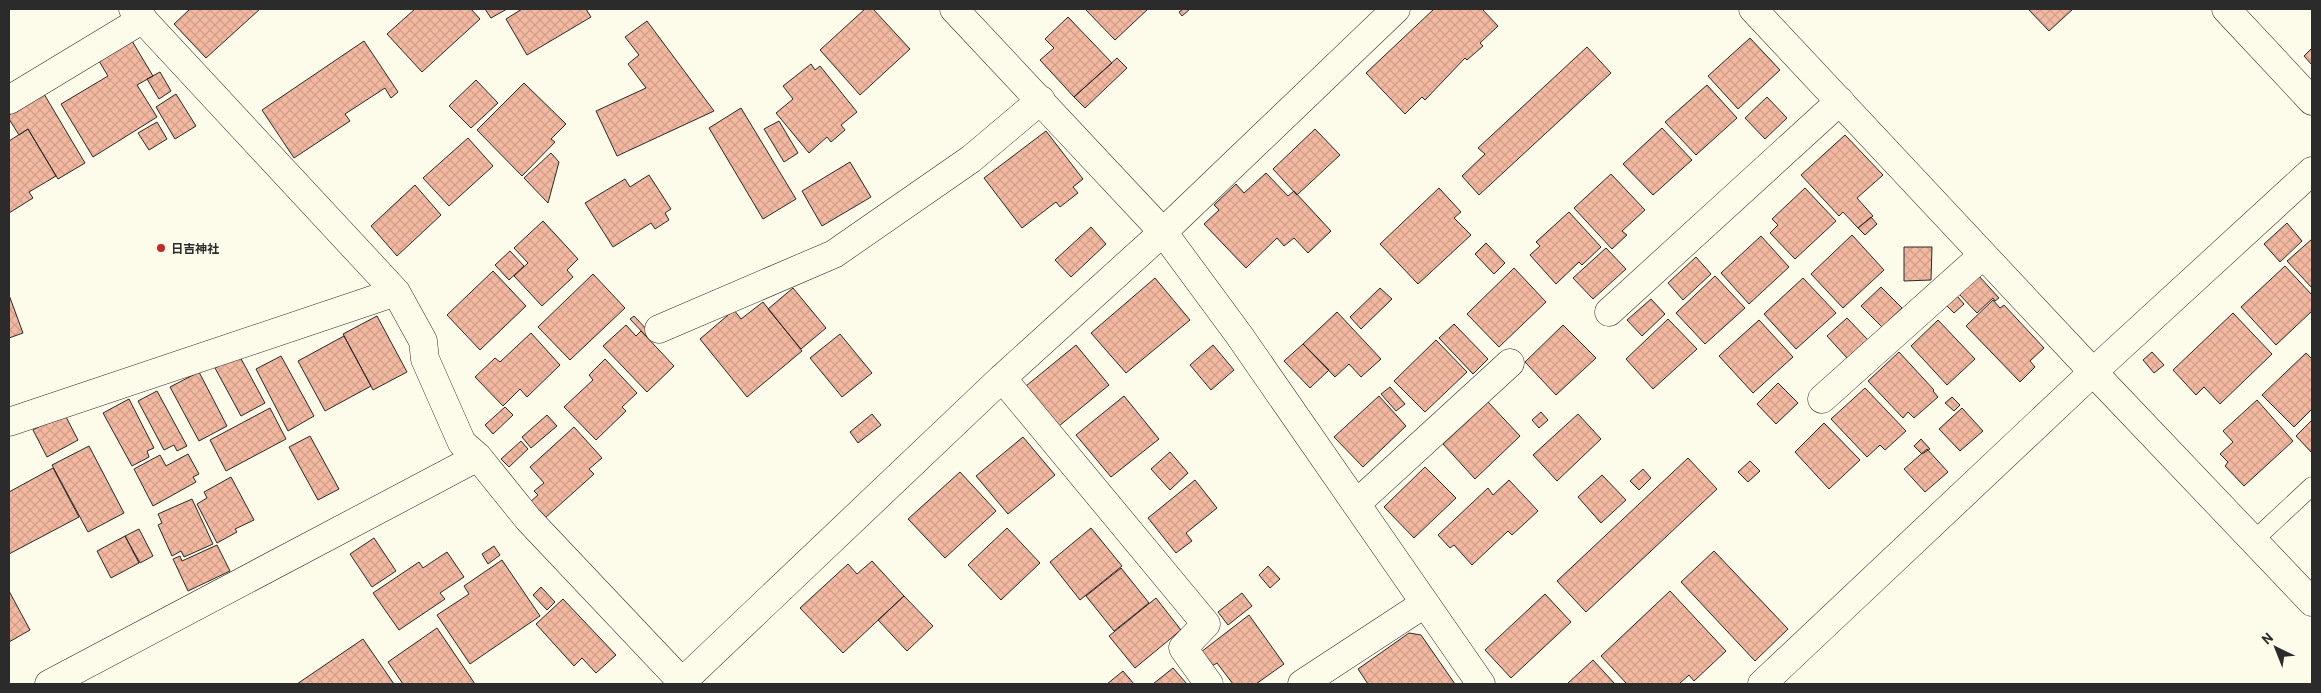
<svg xmlns="http://www.w3.org/2000/svg" width="2321" height="693" font-family="Barlow,'Noto Sans JP',sans-serif">
	<defs>
		<pattern id="building-cross-hatch" width="8" height="8" patternUnits="userSpaceOnUse" patternTransform="scale(1.25)"><rect width="8" height="8" fill="#f2b8a0"/><path d="M0 0l8 8M0 8l8-8" fill="none" stroke="#d09e8a"/></pattern>
	</defs>
	<rect width="100%" height="100%" fill="#fdfbea"/>
	<path fill="url(#building-cross-hatch)" stroke="#2b2b2b" d="M190,9H260L206,58L174,24Z
		M415,9H471L480,19L422,72L387,34Z
		M485,9H507L491,18Z
		M522,9H586L591,17L527,55L506,19Z
		M865,9H873L910,49L860,95L820,50Z
		M1085,9H1148L1115,40Z
		M1183,9H1190L1182,16L1179,12Z
		M1434,9H1482L1498,26L1480,43L1483,46L1467,60L1465,58L1425,100L1422,97L1405,114L1366,73Z
		M2028,9H2073L2049,31Z
		M1068,17L1112,63L1074,97L1040,60L1054,48L1045,39Z
		M647,21L714,111L617,156L596,111L646,88L628,64L639,55L625,37Z
		M1750,38L1780,70L1738,109L1708,76Z
		M132,41L153,76L137,85L157,117L93,157L61,104L108,76L99,61Z
		M364,41L398,92L391,98L385,88L345,114L350,121L294,158L262,110Z
		M1587,47L1611,73L1479,195L1462,176L1485,154L1478,148Z
		M2312,48V65L2304,56Z
		M1117,58L1127,68L1085,108L1074,97Z
		M811,64L815,70L820,66L857,112L841,125L845,130L831,142L827,137L809,153L776,113L793,99L783,86Z
		M160,72L171,91L159,99L147,79Z
		M476,80L498,103L471,128L449,106Z
		M524,83L566,124L551,139L555,142L522,176L477,130Z
		M1707,85L1737,118L1696,155L1665,122Z
		M44,94L85,163L58,179L28,129L19,135L9,119V115Z
		M176,94L196,126L175,139L156,107Z
		M1767,97L1787,118L1765,139L1745,118Z
		M741,108L796,199L763,219L709,128Z
		M779,121L798,153L784,162L764,129Z
		M157,122L167,139L149,150L138,133Z
		M1662,128L1692,160L1653,195L1623,164Z
		M28,129L56,176L29,192L33,198L9,213V141Z
		M1315,129L1340,155L1297,195L1273,169Z
		M1046,131L1083,179L1073,187L1078,193L1060,207L1056,202L1022,228L984,178Z
		M1845,135L1883,175L1857,198L1873,216L1858,228L1843,212L1839,216L1801,175Z
		M468,138L493,166L449,206L423,178Z
		M551,153L559,162L548,203L524,178Z
		M850,162L871,197L822,226L802,191Z
		M1266,173L1288,196L1294,191L1331,231L1308,253L1294,238L1284,246L1277,238L1246,268L1204,224L1219,210L1214,205L1236,184L1244,193Z
		M1611,174L1645,210L1622,231L1627,235L1612,249L1574,208Z
		M649,175L671,209L665,213L669,220L655,229L651,223L613,247L585,203L625,179L630,187Z
		M415,185L441,215L397,256L371,226Z
		M1439,188L1461,212L1454,218L1471,235L1418,284L1380,244Z
		M1805,188L1836,221L1795,259L1770,233L1778,225L1772,219Z
		M1569,212L1601,247L1582,265L1579,262L1556,284L1530,255L1540,246L1536,242Z
		M1871,217L1877,224L1865,235L1858,228Z
		M543,221L578,259L567,270L573,277L542,306L514,276L528,263L514,248Z
		M2287,223L2302,241L2280,262L2264,244Z
		M1091,227L1106,244L1071,277L1055,260Z
		M1852,235L1884,270L1843,308L1811,274Z
		M1761,236L1789,267L1749,304L1721,273Z
		M2312,239V288L2287,261Z
		M1486,243L1505,263L1494,274L1475,254Z
		M1904,247H1932L1931,280L1904,281Z
		M1606,248L1626,269L1593,299L1573,278Z
		M510,251L524,266L509,280L495,265Z
		M1696,257L1711,274L1683,300L1668,283Z
		M2285,266L2312,295V311L2276,345L2241,307Z
		M1514,268L1546,302L1499,347L1467,314Z
		M493,271L526,306L480,350L447,315Z
		M593,274L625,308L570,360L538,327Z
		M1715,276L1745,308L1705,344L1676,313Z
		M1979,276L1999,298L1995,301L1993,298L1977,313L1959,294Z
		M1155,278L1190,320L1126,373L1091,333Z
		M1803,278L1836,313L1796,349L1764,314Z
		M1881,287L1902,308L1882,327L1861,306Z
		M793,288L826,328L801,349L768,309Z
		M1380,288L1392,299L1361,329L1350,317Z
		M9,295L23,333L9,338Z
		M1957,296L1964,304L1954,313L1947,306Z
		M1651,299L1665,314L1642,336L1627,320Z
		M1993,300L2000,308L2004,305L2044,348L2030,361L2035,367L2020,382L1966,326Z
		M763,302L802,351L747,397L700,339L734,310L741,319Z
		M1337,312L1381,359L1361,377L1349,364L1335,377L1303,344Z
		M2233,313L2272,354L2220,404L2204,387L2196,395L2173,370Z
		M377,316L407,372L373,390L343,334Z
		M634,316L651,334L647,337L630,319Z
		M1847,318L1868,340L1847,358L1827,336Z
		M1668,319L1697,349L1653,389L1626,359Z
		M1759,320L1793,357L1753,393L1719,356Z
		M1938,320L1975,359L1947,385L1911,346Z
		M1454,324L1488,359L1473,374L1439,338Z
		M626,325L636,336L641,331L674,366L647,392L603,346Z
		M1563,325L1596,358L1556,395L1525,362Z
		M531,333L560,365L527,397L520,389L503,406L475,377L495,358L500,362Z
		M840,334L872,373L842,397L810,358Z
		M344,336L371,386L325,411L298,361Z
		M1436,340L1467,372L1425,412L1394,381Z
		M1303,344L1329,370L1310,388L1284,361Z
		M1076,345L1109,385L1059,426L1026,386Z
		M1213,345L1234,370L1211,390L1190,365Z
		M1899,352L1934,390L1933,391L1938,397L1914,418L1908,412L1903,418L1868,381Z
		M2152,352L2164,365L2154,373L2143,360Z
		M2306,353L2312,359V409L2294,427L2262,395Z
		M239,355L265,403L241,416L215,368Z
		M281,356L314,416L288,431L256,369Z
		M605,359L637,393L622,407L626,411L596,440L564,407L593,380L589,375Z
		M199,372L227,426L199,441L170,387Z
		M1778,383L1798,403L1776,424L1757,404Z
		M1390,387L1405,404L1396,411L1381,394Z
		M1865,388L1906,431L1885,450L1880,445L1867,457L1831,419Z
		M157,391L187,446L177,451L174,445L164,450L138,401Z
		M1124,396L1159,439L1111,477L1076,435Z
		M1379,396L1406,426L1363,467L1334,437Z
		M1952,397L1960,405L1954,411L1945,403Z
		M129,399L154,448L147,451L149,457L132,466L103,413Z
		M2257,400L2293,441L2244,486L2225,466L2228,462L2220,454L2233,442L2223,431Z
		M1488,402L1520,436L1475,479L1443,444Z
		M505,407L513,415L493,434L485,425Z
		M270,408L286,439L226,471L210,440Z
		M1962,408L1983,431L1960,451L1939,429Z
		M1541,412L1548,420L1539,428L1532,420Z
		M64,413L78,440L47,457L33,430Z
		M872,414L881,425L858,443L850,432Z
		M1578,414L1601,439L1557,481L1533,455Z
		M547,415L557,426L531,448L522,437Z
		M2312,420V453L2296,436Z
		M1824,423L1860,460L1829,489L1795,452Z
		M574,427L602,458L589,469L594,474L545,518L530,502L538,495L534,491L544,483L530,467Z
		M310,436L339,489L318,500L289,447Z
		M1023,437L1055,475L1008,514L976,476Z
		M1921,439L1930,449L1922,454L1914,446Z
		M521,441L528,449L509,467L501,459Z
		M89,446L124,513L88,532L52,465Z
		M1927,449L1948,472L1925,492L1904,469Z
		M1170,452L1188,473L1170,490L1151,469Z
		M188,454L199,474L193,477L196,482L153,506L134,469L160,455L166,466Z
		M1688,458L1717,489L1586,612L1557,581Z
		M1750,461L1760,471L1748,482L1738,472Z
		M1425,467L1456,498L1414,538L1384,507Z
		M53,468L79,517L9,554V492Z
		M1643,469L1651,478L1639,490L1630,481Z
		M960,472L996,511L945,558L908,519Z
		M1602,475L1626,500L1601,523L1578,497Z
		M231,477L254,520L235,529L237,532L217,543L197,504L207,498L204,492Z
		M1195,480L1217,508L1186,533L1192,541L1176,553L1148,518Z
		M1509,480L1538,511L1512,535L1508,531L1472,565L1454,545L1450,548L1438,535L1488,488L1493,495Z
		M192,499L213,544L184,557L181,551L172,556L158,525L162,523L158,514Z
		M1007,528L1040,563L1001,600L968,565Z
		M1091,528L1122,566L1080,600L1050,562Z
		M139,529L153,556L140,563L125,536Z
		M125,536L139,563L111,578L97,551Z
		M374,538L396,571L372,587L350,554Z
		M217,545L230,571L188,591L173,559L180,556L182,561Z
		M494,546L500,555L488,564L482,554Z
		M1714,551L1788,629L1755,661L1681,582Z
		M447,552L464,577L440,593L445,599L399,630L373,593L419,562L423,568Z
		M502,560L540,616L470,664L437,615L469,594L464,586Z
		M872,561L904,596L843,653L800,608L848,564L857,574Z
		M1268,566L1280,579L1270,588L1259,575Z
		M1121,568L1149,603L1114,631L1086,596Z
		M541,587L555,602L547,610L533,595Z
		M9,591L30,630L9,642Z
		M1670,591L1726,651L1694,681L1689,675L1679,684H1627L1601,656Z
		M1242,593L1252,606L1228,625L1218,612Z
		M1545,594L1571,622L1511,678L1485,650Z
		M904,596L933,626L907,651L878,620Z
		M1156,598L1181,630L1135,668L1109,636Z
		M563,599L616,655L596,673L582,658L574,666L536,624Z
		M1249,615L1284,664L1256,684H1233L1217,663L1212,666L1201,652Z
		M437,628L475,684H403L388,662Z
		M1409,633L1421,635L1455,684H1368L1358,669Z
		M363,639L394,684H297Z
		M1593,660L1615,684H1567Z
		M1173,668L1187,684H1153Z
		M1123,671L1134,684H1107Z"/>
	<g fill="none" stroke-linecap="round" stroke-linejoin="round">
		<defs>
			<path id="lane" d="M2253,541L2312,486"/>
			<path id="street" d="M133,9L396,292L423,341L425,359L462,443L478,457L528,519L684,684
				M954,9L1163,232L1239,335L1481,684
				M1753,9L2093,372L2312,602
				M2226,9L2312,101
				M9,100L143,19
				M1609,312L1840,101
				M659,329L834,254L971,159L1041,100
				M1002,378L1206,624L1183,648L1209,684
				M1822,399L1983,255
				M9,422L396,292
				M1356,504L1510,363
				M49,684L478,457
				M680,684L1002,378L1163,232L1396,9
				M1302,684L1424,604
				M1762,684L2093,372L2312,171"/>
		</defs>
		<use href="#lane" stroke="#2b2b2b" stroke-width="19"/>
		<use href="#street" stroke="#2b2b2b" stroke-width="29"/>
		<use href="#lane" stroke="#fdfbea" stroke-width="18"/>
		<use href="#street" stroke="#fdfbea" stroke-width="28"/>
	</g>
	<circle fill="#c62828" stroke="#fdfbea" stroke-width="2" cx="161" cy="248" r="5"/>
	<g text-anchor="middle" dominant-baseline="central" stroke-width="4" stroke-linejoin="round" paint-order="stroke">
		<g font-size="12" font-weight="bold" fill="#2b2b2b" stroke="#fdfbea" text-anchor="start">
			<text x="171" y="248">日吉神社</text>
		</g>
	</g>
	<rect width="2321" height="693" fill="none" stroke="#2b2b2b" stroke-width="20"/>
	<g transform="translate(2276 648) rotate(317)" stroke="#fdfbea" stroke-width="4" paint-order="stroke">
	<path d="M0-4L9 19L0 12L-9 19Z" fill="#2b2b2b"/>
	<text y="-8" font-size="14" font-weight="bold" text-anchor="middle" fill="#2b2b2b">N</text>
	</g>
</svg>
